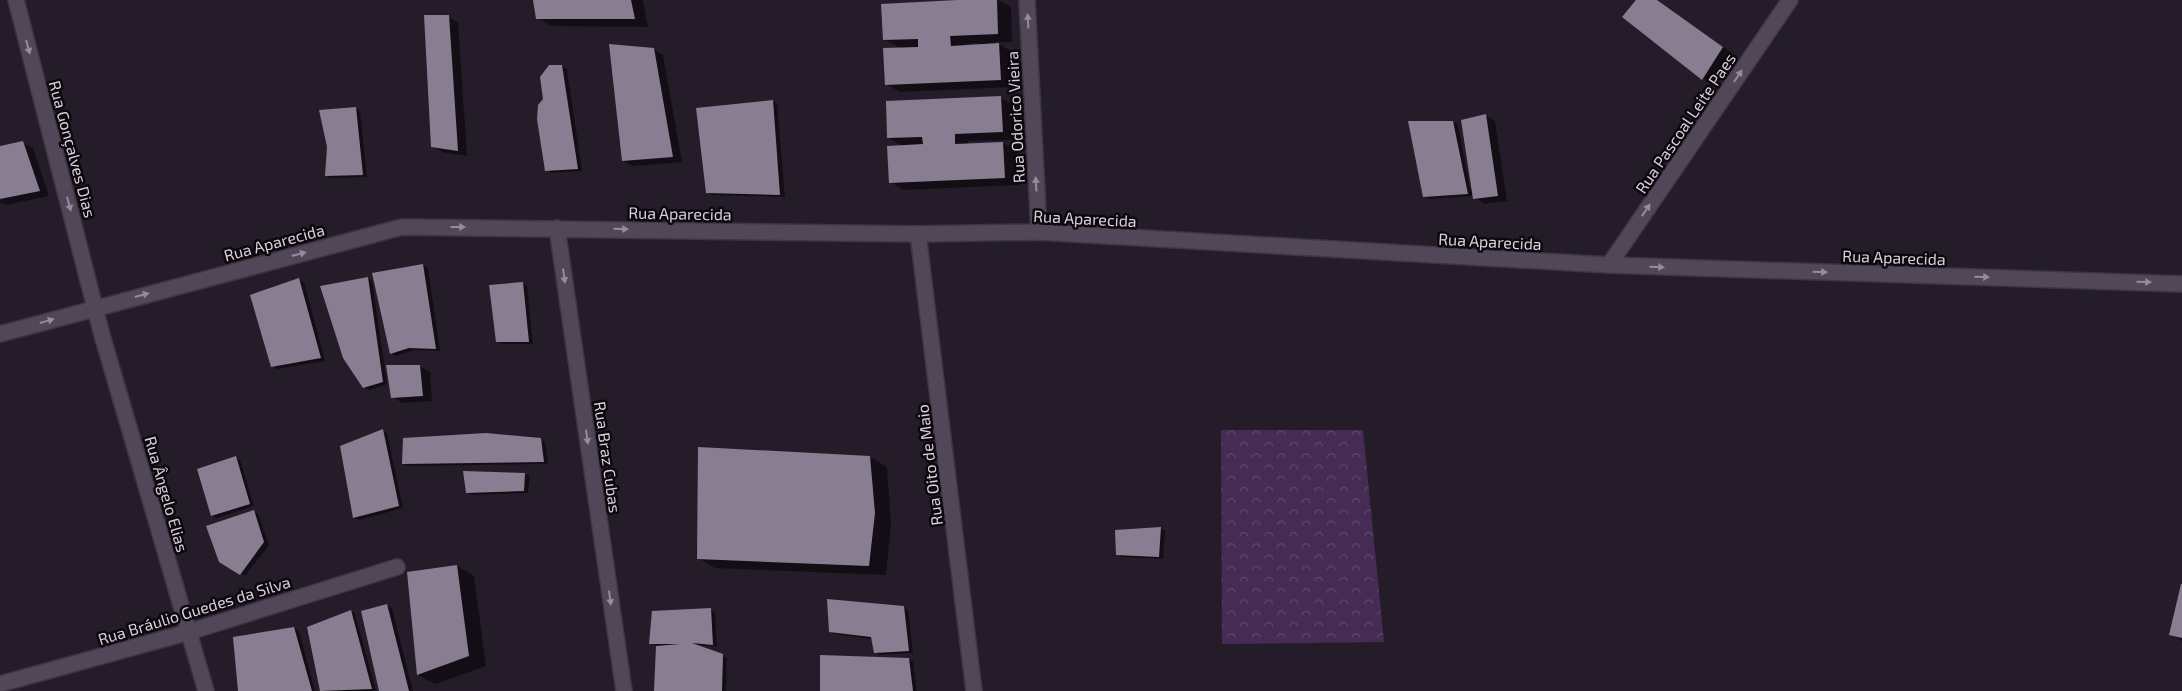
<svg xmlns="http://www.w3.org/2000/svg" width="2182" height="691" font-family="'Exo 2',sans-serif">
	<defs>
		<pattern id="forest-crowns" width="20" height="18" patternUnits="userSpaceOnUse" patternTransform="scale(1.25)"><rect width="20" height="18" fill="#462b54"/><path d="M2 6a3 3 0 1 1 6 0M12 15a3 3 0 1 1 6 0" fill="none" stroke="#60496c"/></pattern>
	</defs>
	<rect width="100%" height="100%" fill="#251c2a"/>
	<path fill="url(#forest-crowns)" d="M1221,430H1363L1384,642L1222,644Z"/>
	<path fill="#0007" fill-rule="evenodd" d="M535,0H643L648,27L551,26L537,18Z
		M985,0H998L1011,7L1012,42H995L1013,52L1015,87L900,92L886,84L900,48L884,39ZM978,43V46H964V44Z
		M1638,0H1657L1732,53L1712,84L1703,79Z
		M448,17L458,22L467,156L442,152L432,146Z
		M653,49L663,55L682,162L633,166L623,161Z
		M562,66L567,69L582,171L551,173L547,170L544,99Z
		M1001,98L1015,106L1017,140L968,141V144L1003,143L1017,151L1019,185L904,190L890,182L904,147L888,138Z
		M772,101L777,104L785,197L712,195L707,192Z
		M356,108L360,111L367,177L331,178L326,176Z
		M1485,115L1495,121L1507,201L1484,204L1474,196L1429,199L1424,196L1453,122L1458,125L1470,189H1472Z
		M23,143L33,148L49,196L6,205L0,202V147Z
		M423,265L428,268L440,351L414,350L396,356L391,353Z
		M368,278L372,281L387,384L369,390L364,387Z
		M299,280L304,282L325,361L277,369L272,366Z
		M523,283L527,286L533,344H502L497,341Z
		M420,366L430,372L432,401L402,403L393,397Z
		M383,430L387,433L403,508L359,520L354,518Z
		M540,439L545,442L548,464L408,466L403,464Z
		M699,449L870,457L887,467L891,524L886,575L715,568L698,558Z
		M236,458L240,460L254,506L217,518L212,515Z
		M465,472L525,474L530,477L528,493L472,495L467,493Z
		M253,511L258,514L269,545L245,576L220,561Z
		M1161,528L1165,531L1163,559L1122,557L1117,554Z
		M457,566L474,576L486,666L435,684L418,675Z
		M2182,586V641L2171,634Z
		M387,606L392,608L413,691H380Z
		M903,607L908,610L913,653L880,655L875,652L872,639L835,634L831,631Z
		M710,610L715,612L717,647L698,645L727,658L726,691H655L658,646L651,644Z
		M350,611L355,614L376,691H322L309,628Z
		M294,628L299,631L315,691H239Z
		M908,659L913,662L917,691H821Z"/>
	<path fill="#897e91" d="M533,0H631L635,19H536Z
		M957,0H997L998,34L950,36L951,46L999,43L1001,80L885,85L883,48L918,47V39L883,40L881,4Z
		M1636,0H1657L1723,47L1702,80L1622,17Z
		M424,15H449L458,151L431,147Z
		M609,44L654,48L673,157L622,161Z
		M549,65H562L578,169L545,171L537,119L538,105L543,99L540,77Z
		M1001,96L1003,132L955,134V144L1003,142L1005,178L889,183L887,146L923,144L922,137L887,138L886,101Z
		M773,100L780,195L706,193L696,108Z
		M356,107L363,175L325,176L327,147L319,110Z
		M1486,114L1498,196L1473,199L1461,120Z
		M1408,121H1453L1468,194L1423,197Z
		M23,141L40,191L0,199V146Z
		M423,264L436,349L409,348L390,354L372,273Z
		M368,277L383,382L363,388L343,358L320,286Z
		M299,278L321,358L271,367L250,295Z
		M523,282L529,342H496L489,285Z
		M386,365H420L423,396L391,398Z
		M383,429L399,506L353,518L340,446Z
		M486,433L541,438L544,462L402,464L403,438Z
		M698,447L870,456L875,513L869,566L697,559Z
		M236,456L250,504L211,516L197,469Z
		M463,471L525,473L524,491L466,493Z
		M254,510L264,542L240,575L219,562L206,526Z
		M1161,527L1159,557L1116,555L1115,530Z
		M457,565L469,656L417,675L407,572Z
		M2181,584H2182V638L2169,635Z
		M827,599L904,606L909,651L874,653L871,637L829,632Z
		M387,604L409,691H379L361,611Z
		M711,608L713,645L692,643L723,654L722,691H654L656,646L680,644H649L652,611Z
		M351,610L372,689L320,691L307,627Z
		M294,627L312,691H238L233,637Z
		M820,655L909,658L913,691H820Z"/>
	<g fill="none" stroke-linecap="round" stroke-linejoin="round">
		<defs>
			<path id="minor" d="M16,0L102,335L206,691
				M1027,0L1039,232
				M557,228L624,691
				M918,234L974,691
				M1609,265L1790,0
				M0,334L402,227L918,234L1039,232L1609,265L2182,284
				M0,684L189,632L397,567"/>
		</defs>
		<use href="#minor" stroke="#3e3743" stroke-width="18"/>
		<use href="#minor" stroke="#514758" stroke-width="15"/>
	</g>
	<defs><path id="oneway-solid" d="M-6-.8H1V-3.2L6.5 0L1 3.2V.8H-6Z" transform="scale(1.25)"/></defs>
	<g fill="#948c9a">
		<use href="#oneway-solid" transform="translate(1028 21) rotate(-93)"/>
		<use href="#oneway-solid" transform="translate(28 47) rotate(75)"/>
		<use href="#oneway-solid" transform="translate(1738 76) rotate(-56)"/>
		<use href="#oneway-solid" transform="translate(1036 184) rotate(-93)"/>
		<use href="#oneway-solid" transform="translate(69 204) rotate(75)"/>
		<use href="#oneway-solid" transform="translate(1646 210) rotate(-56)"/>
		<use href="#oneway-solid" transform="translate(458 227)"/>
		<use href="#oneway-solid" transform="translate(621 229) rotate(1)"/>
		<use href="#oneway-solid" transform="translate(299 254) rotate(-15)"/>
		<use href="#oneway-solid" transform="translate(1657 267) rotate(2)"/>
		<use href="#oneway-solid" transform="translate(1820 272) rotate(2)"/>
		<use href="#oneway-solid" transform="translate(564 276) rotate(82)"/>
		<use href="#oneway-solid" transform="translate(1982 277) rotate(2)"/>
		<use href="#oneway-solid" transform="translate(2144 282) rotate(2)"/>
		<use href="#oneway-solid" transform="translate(142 295) rotate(-15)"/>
		<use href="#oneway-solid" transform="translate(47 321) rotate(-16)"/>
		<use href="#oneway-solid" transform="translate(587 437) rotate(82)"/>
		<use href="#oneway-solid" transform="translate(610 598) rotate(82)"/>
	</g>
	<g text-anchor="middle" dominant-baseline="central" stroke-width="5" stroke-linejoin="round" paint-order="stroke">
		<g font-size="16" fill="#d7d1db" stroke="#0c080e">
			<text transform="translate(1015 117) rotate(-93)">Rua Odorico Vieira</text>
			<text transform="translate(1685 123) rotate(-56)">Rua Pascoal Leite Paes</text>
			<text transform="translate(73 149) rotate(75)">Rua Gonçalves Dias</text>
			<text transform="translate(680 213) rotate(1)">Rua Aparecida</text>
			<text transform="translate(1085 218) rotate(3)">Rua Aparecida</text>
			<text transform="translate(1490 241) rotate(3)">Rua Aparecida</text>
			<text transform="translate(274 242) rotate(-15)">Rua Aparecida</text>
			<text transform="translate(1894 257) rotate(2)">Rua Aparecida</text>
			<text transform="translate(608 457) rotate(82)">Rua Braz Cubas</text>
			<text transform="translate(929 465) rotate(-97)">Rua Oito de Maio</text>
			<text transform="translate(167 494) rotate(74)">Rua Ângelo Elias</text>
			<text transform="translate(194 610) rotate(-17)">Rua Bráulio Guedes da Silva</text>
		</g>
	</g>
</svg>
